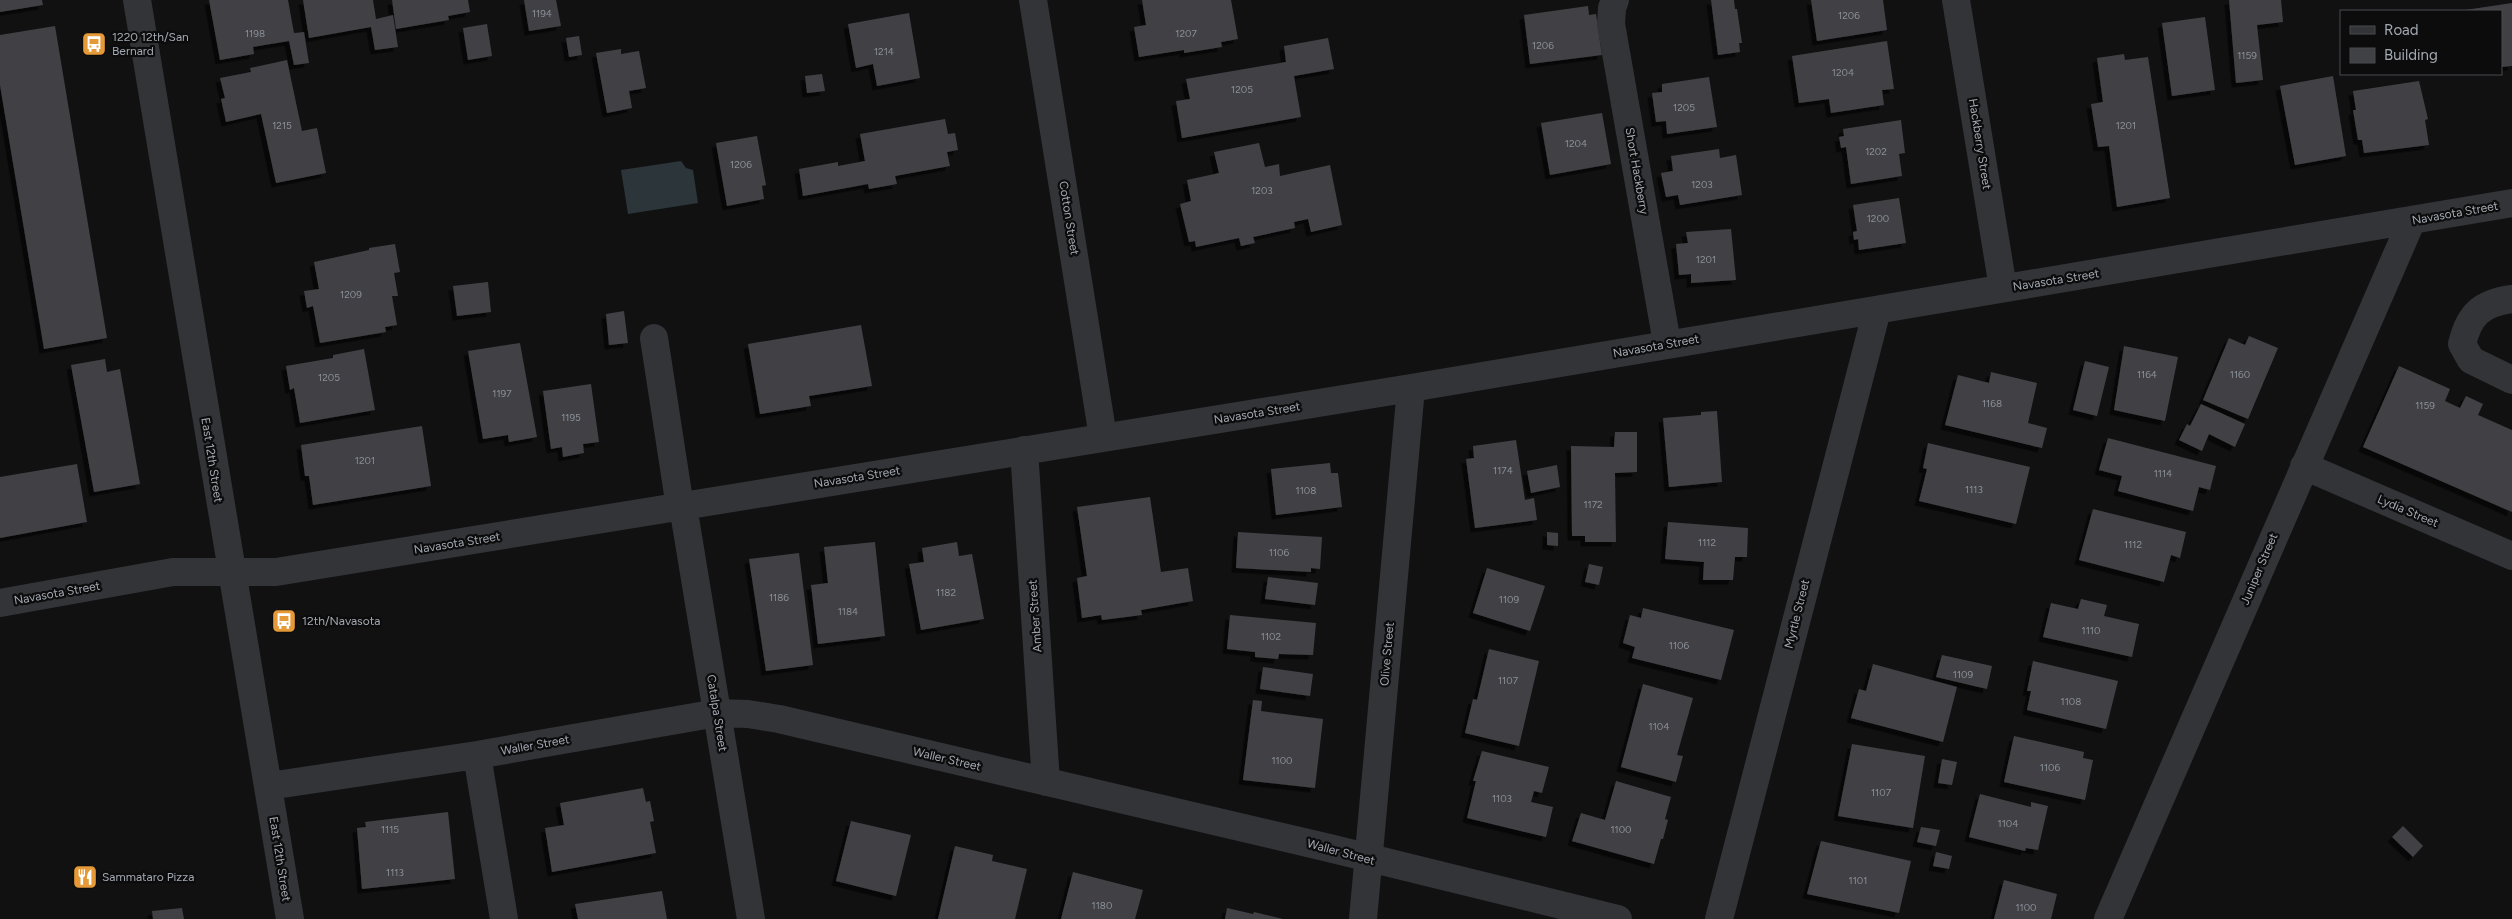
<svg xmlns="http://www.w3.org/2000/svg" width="2512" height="919" font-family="Figtree,sans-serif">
	<defs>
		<filter id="shadow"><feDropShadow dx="-4.5" dy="4.5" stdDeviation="0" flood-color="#0009"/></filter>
	</defs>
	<rect width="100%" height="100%" fill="#111112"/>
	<path fill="#2b353a" d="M681,161L686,168L693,170L698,203L628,214L621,170Z"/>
	<path fill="#404145" filter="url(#shadow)" d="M0,0H42L43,5L0,12Z
		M209,0H288L294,33L304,32L309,63L294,65L289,41L253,47L254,54L220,60Z
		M303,0H373L376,19L393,15L398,47L375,50L371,27L309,38Z
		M392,0H468L470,12L448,16L449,20L396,29Z
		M524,0H556L561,26L529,31Z
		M1142,0H1231L1238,39L1221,42L1222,47L1184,53V50L1139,57L1134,27L1146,25Z
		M1711,0H1734L1735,9H1737L1742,43H1739L1740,52L1718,55Z
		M1811,0H1883L1887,30L1817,41Z
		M2229,0H2281L2283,22L2257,25L2263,80L2236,83Z
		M2512,3V66L2501,67V11L2465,10Z
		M1588,6L1589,15L1596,14L1602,55L1530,64L1524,15Z
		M909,13L920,78L877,86L873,64L856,68L848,24Z
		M2205,17L2215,90L2172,96L2162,23Z
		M487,24L492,56L468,60L463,28Z
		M55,26L107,338L44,349L0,85V35Z
		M579,36L582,55L569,57L566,38Z
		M1328,38L1334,69L1294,76L1301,117L1182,138L1176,101L1190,99L1186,79L1286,62L1284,46Z
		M1887,41L1894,89L1882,90L1884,105L1831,113L1829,99L1799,103L1792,56Z
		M621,49V54L639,51L646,88L629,91L632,108L607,113L596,53Z
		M2124,54L2125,60L2148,57L2170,198L2117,207L2109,146L2098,147L2091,104L2103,102L2097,58Z
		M287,60L302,131L317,128L326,173L276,183L261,114L226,122L221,99L225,98L220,78L251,72L250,68Z
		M822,74L825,91L807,93L805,76Z
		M2333,76L2346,156L2295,165L2280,86Z
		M1709,77L1717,127L1667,134L1666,121L1656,122L1652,93L1662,92V84Z
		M2419,81L2428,119L2425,120L2429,145L2364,153L2362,140H2358L2353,110H2356L2353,91Z
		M1602,113L1611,164L1550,175L1541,123Z
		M945,119L948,134L955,133L958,150L947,152L950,166L895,176L897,184L869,189L868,184L803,196L799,169L838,162V166L865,161L860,134Z
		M1901,120L1905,153L1899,154L1902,176L1851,184L1846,147L1841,148L1839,137L1844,136L1843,129Z
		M757,136L766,185L762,186L764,199L727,206L716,143Z
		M1259,143L1265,167L1279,164L1280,176L1330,165L1342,225L1311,232L1308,219L1294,222L1295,228L1253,237L1255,243L1241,246L1239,238L1196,247L1195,241L1189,242L1180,204L1191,201L1187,180L1219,173L1214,152Z
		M1719,149L1720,158L1736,155L1742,195L1680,205L1678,195L1666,197L1661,173L1673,171L1671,156Z
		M1899,198L1906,243L1859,250L1858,239L1854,240L1853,232L1857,231L1853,205Z
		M1731,229L1736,280L1691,283V274L1679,275L1676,244L1688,243L1686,232Z
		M395,244L400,272L394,273L398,296H392L397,325L385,327L386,332L320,343L313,306L307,308L304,291L319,289L314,262L369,250V248Z
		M488,282L491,312L457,316L453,286Z
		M624,311L628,343L609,345L606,314Z
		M861,325L872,386L809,396L811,406L760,414L748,344Z
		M2249,336L2278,348L2248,419L2203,400L2229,338L2245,345Z
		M520,343L537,437L509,442L508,435L483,439L468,351Z
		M2124,346L2178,357L2165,421L2114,410Z
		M364,349L375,410L300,423L294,388L290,390L286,366L333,358V355Z
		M105,359L107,372L120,369L140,484L94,492L71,365Z
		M2085,361L2109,367L2097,416L2073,410Z
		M2399,366L2450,389L2445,401L2460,408L2466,396L2483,404L2478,415L2512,430V512L2363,447Z
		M1991,372L2037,383L2028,423L2047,428L2042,448L1945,425L1958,375L1989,383Z
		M591,384L599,442L583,444L584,453L563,457L562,447L551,449L543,391Z
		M2201,404L2245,424L2235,447L2209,434L2202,451L2179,440L2187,424L2190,426Z
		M1717,411L1722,482L1669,487L1663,418L1701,415V412Z
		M422,426L431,486L313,505L309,476H305L301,445Z
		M1615,432H1637V472L1615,473L1616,542H1585V536H1572L1571,446L1614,447Z
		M2108,438L2216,466L2210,490L2199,487L2193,511L2118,491L2122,476L2099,470Z
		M1516,440L1525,500L1534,498L1537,520L1475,528L1466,459L1474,458L1473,446Z
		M1928,443L2030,467L2016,524L1919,501L1927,469L1923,468Z
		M1330,463L1331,473H1338L1342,507L1276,515L1271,469Z
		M77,464L87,522L0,538V477Z
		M1557,465L1560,487L1531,493L1527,471Z
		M1150,497L1161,572L1188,568L1193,601L1141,610L1142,615L1102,620L1101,615L1082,618L1077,578L1087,576L1077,507Z
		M2093,509L2186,532L2180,558L2171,555L2164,582L2079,560Z
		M1668,522L1748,528L1747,557H1735L1733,580H1703L1704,562L1665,559Z
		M1238,532L1322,537L1320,569L1311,568V572L1236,568Z
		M1547,532L1558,533V546L1547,545Z
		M875,542L885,636L818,644L811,585L828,583L824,547Z
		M957,542L959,556L972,554L984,619L921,630L909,564L924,562L922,548Z
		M799,553L813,665L766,671L749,559Z
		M1589,564L1603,567L1599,585L1585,582Z
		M1487,568L1545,586L1530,631L1473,613Z
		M1268,577L1318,583L1315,605L1265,599Z
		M2081,599L2107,605L2104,616L2139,624L2132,657L2043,637L2051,603L2078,609Z
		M1643,608L1734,630L1721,680L1632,658L1635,647L1623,643L1630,615L1641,618Z
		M1230,615L1316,623L1313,655L1279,654L1278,659L1255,657V652L1227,649Z
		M1489,649L1539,661L1519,746L1465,733L1473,699L1477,700Z
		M1942,655L1992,666L1987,689L1936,677Z
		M2033,661L2118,681L2106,729L2027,710L2031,691H2027Z
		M1873,664L1957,687L1943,742L1851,718L1859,689L1866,691Z
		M1263,667L1313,674L1310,696L1260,689Z
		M1643,684L1693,698L1677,755L1683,756L1676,782L1621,767Z
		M1253,700L1262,701L1261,711L1323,719L1315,788L1243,780Z
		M2014,736L2084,752L2083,758L2093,760L2085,800L2004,782Z
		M1852,744L1925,756L1913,828L1838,816Z
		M1482,751L1549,767L1542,793L1534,791L1531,802L1553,807L1546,837L1467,818L1476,781H1473Z
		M1942,759L1957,762L1952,785L1938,783Z
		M1616,781L1671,797L1665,819L1668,820L1663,839H1661L1654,864L1572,841L1581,813L1605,820Z
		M643,788L646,802L650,801L654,821L650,822L656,853L552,872L545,828L564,825L560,803Z
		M1980,794L2031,807V802L2048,806L2038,850L2026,848L2025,851L1969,837Z
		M448,812L455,879L362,889L357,828L366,827L365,822Z
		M851,821L911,835L896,896L836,881Z
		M2403,826L2423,846L2413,857L2392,837Z
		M1921,827L1940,830L1936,846L1917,842Z
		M1821,841L1911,861L1899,913L1807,894Z
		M955,846L993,855L992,861L1027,869L1015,919H938Z
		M1936,852L1952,856L1949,869L1933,866Z
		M1073,872L1143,890L1135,919H1061Z
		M2004,880L2057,894L2051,919H1994Z
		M662,891L667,919H578L575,904Z
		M182,908L184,919H153L152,911Z
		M1227,908L1253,914L1254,912L1283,919H1225Z"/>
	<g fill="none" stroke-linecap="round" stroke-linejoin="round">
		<path stroke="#323437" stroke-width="28" d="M137,0L290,919
			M1033,0L1103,437
			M1615,0L1612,8L1611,24L1667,343
			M1956,0L2003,288
			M2512,299C2481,303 2469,315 2462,344L2471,360L2512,380
			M654,338L680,507
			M1024,450L1046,782
			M2304,466L2512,556
			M683,506L751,919
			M0,603L173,572H276L1411,388L2512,203
			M477,755L504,919
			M269,786L477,755L717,713L748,714L779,719L1329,848L1618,919
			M1363,919L1411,388
			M1719,919L1877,310
			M2108,919L2412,220"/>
	</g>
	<defs>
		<symbol id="bus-square" viewBox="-11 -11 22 22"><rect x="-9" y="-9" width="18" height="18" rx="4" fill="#e59a37" stroke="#0c0c0d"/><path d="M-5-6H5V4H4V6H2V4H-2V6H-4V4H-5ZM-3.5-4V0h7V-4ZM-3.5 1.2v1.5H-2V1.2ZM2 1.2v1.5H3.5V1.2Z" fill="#fff"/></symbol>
		<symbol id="restaurant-square" viewBox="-11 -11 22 22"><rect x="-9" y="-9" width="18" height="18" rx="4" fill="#e59a37" stroke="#0c0c0d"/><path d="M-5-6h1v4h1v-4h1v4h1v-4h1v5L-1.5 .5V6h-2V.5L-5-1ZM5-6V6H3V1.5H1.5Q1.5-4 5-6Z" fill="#fff"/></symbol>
	</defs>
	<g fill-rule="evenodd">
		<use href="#bus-square" x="80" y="30" width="28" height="28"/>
		<use href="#bus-square" x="270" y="607" width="28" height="28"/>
		<use href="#restaurant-square" x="71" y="863" width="28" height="28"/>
	</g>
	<g text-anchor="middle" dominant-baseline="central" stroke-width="4.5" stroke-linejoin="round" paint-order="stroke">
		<g font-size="10" fill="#8a8f97">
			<text x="542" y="13">1194</text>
			<text x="1849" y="15">1206</text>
			<text x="255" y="33">1198</text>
			<text x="1186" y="33">1207</text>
			<text x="1543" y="45">1206</text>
			<text x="884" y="51">1214</text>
			<text x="2247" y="55">1159</text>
			<text x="1843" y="72">1204</text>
			<text x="1242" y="89">1205</text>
			<text x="1684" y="107">1205</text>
			<text x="282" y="125">1215</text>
			<text x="2126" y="125">1201</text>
			<text x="1576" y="143">1204</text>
			<text x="1876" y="151">1202</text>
			<text x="741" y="164">1206</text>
			<text x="1702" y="184">1203</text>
			<text x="1262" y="190">1203</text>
			<text x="1878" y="218">1200</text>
			<text x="1706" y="259">1201</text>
			<text x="351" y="294">1209</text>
			<text x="2147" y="374">1164</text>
			<text x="2240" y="374">1160</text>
			<text x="329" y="377">1205</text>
			<text x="502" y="393">1197</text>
			<text x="1992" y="403">1168</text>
			<text x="2425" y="405">1159</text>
			<text x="571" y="417">1195</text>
			<text x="365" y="460">1201</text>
			<text x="1503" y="470">1174</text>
			<text x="2163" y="473">1114</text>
			<text x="1974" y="489">1113</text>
			<text x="1306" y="490">1108</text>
			<text x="1593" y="504">1172</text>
			<text x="1707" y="542">1112</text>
			<text x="2133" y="544">1112</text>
			<text x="1279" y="552">1106</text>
			<text x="946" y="592">1182</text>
			<text x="779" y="597">1186</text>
			<text x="1509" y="599">1109</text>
			<text x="848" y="611">1184</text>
			<text x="2091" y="630">1110</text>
			<text x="1271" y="636">1102</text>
			<text x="1679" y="645">1106</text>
			<text x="1963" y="674">1109</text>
			<text x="1508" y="680">1107</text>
			<text x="2071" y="701">1108</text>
			<text x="1659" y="726">1104</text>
			<text x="1282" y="760">1100</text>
			<text x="2050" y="767">1106</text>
			<text x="1881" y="792">1107</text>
			<text x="1502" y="798">1103</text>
			<text x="2008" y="823">1104</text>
			<text x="390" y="829">1115</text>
			<text x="1621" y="829">1100</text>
			<text x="395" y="872">1113</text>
			<text x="1858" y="880">1101</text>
			<text x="1102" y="905">1180</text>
			<text x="2026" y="907">1100</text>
		</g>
		<g font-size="12" fill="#a3a9b2" stroke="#0c0c0d" text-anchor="start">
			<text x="112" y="37">1220 12th/San<tspan x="112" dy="14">Bernard</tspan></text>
			<text x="302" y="621">12th/Navasota</text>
			<text x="102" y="877">Sammataro Pizza</text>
		</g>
		<g font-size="12" fill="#a3a9b2" stroke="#0c0c0d">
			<text transform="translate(1980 144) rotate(81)">Hackberry Street</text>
			<text transform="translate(1637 171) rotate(80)">Short Hackberry</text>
			<text transform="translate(2455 213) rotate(-10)">Navasota Street</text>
			<text transform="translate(1069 218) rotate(81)">Cotton Street</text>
			<text transform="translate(2056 280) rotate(-9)">Navasota Street</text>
			<text transform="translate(1656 346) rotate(-10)">Navasota Street</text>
			<text transform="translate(1257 413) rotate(-9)">Navasota Street</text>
			<text transform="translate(212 460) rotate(81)">East 12th Street</text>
			<text transform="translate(857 477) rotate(-9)">Navasota Street</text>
			<text transform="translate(2408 511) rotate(23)">Lydia Street</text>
			<text transform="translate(457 543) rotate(-9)">Navasota Street</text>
			<text transform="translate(2259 569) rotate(-67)">Juniper Street</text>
			<text transform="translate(57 593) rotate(-10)">Navasota Street</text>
			<text transform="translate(1797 614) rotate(-76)">Myrtle Street</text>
			<text transform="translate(1035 616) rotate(-94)">Amber Street</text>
			<text transform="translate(1387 654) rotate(-85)">Olive Street</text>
			<text transform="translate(717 713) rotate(81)">Catalpa Street</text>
			<text transform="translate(535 745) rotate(-10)">Waller Street</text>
			<text transform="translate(947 759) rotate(13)">Waller Street</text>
			<text transform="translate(1341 852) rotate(15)">Waller Street</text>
			<text transform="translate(280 859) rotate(81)">East 12th Street</text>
		</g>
	</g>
	<rect x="2340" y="10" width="162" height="65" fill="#0c0c0d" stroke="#484b4f"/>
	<rect x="2350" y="26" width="25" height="8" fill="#323437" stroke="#484b4f"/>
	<text x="2384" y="35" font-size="15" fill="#a3a9b2">Road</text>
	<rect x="2350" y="48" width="25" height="15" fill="#404145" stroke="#484b4f"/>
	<text x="2384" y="60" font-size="15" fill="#a3a9b2">Building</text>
</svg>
